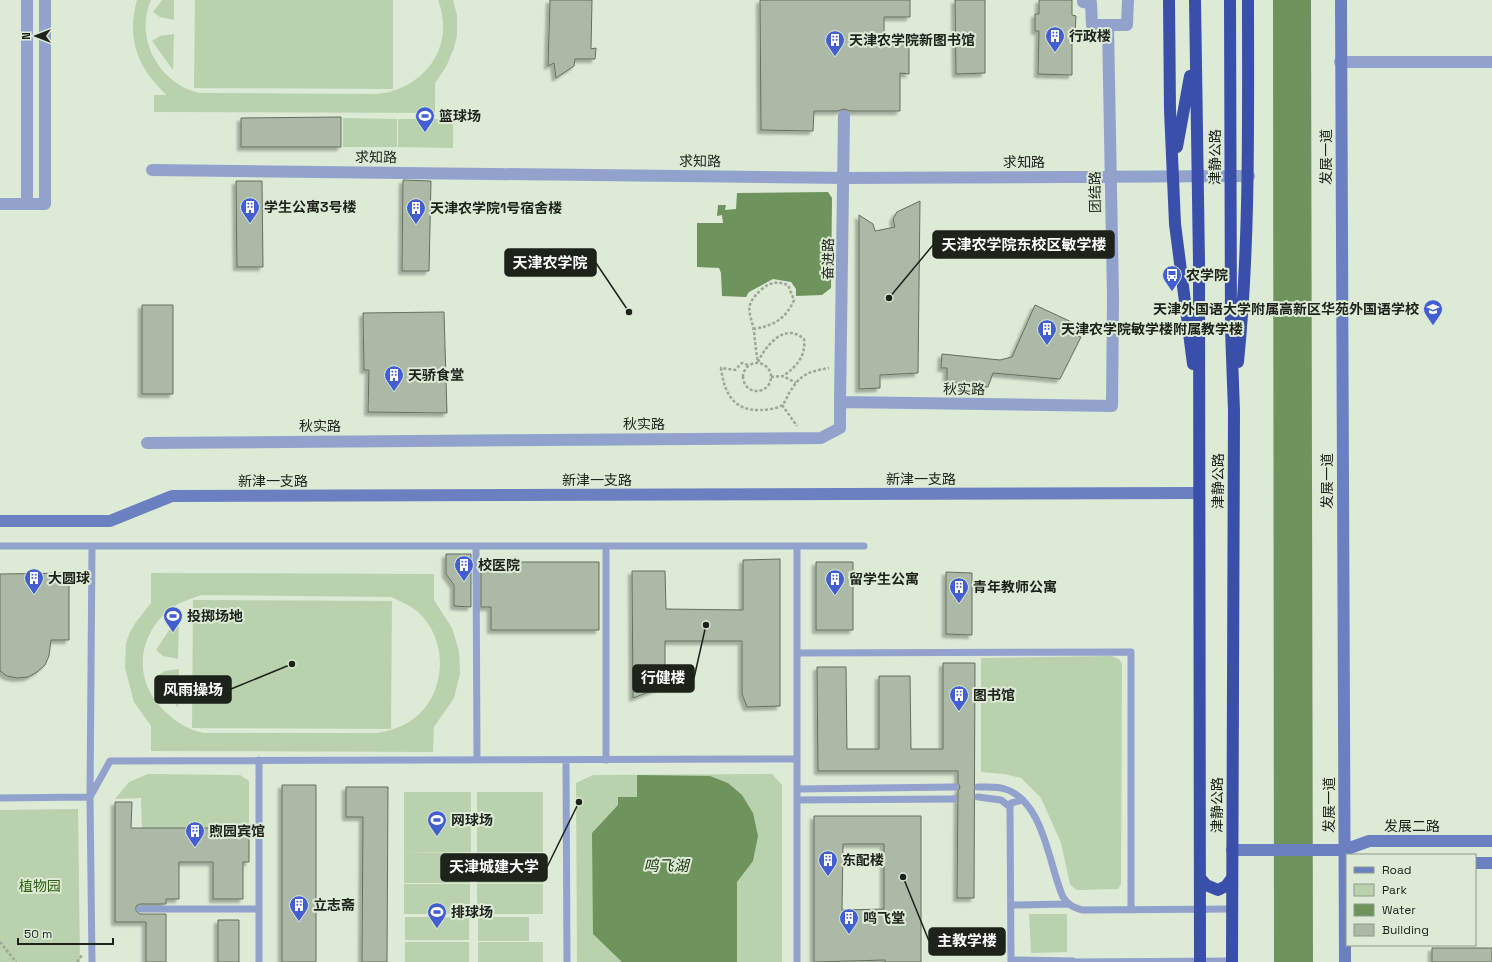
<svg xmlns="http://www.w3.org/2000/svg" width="1492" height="962" font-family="'Space Grotesk','Noto Sans SC',sans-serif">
	<defs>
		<filter id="shadow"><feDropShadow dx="-3.5" dy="3.5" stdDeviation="1" flood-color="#0004"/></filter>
	</defs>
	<rect width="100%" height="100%" fill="#dcead6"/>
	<path fill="#b9d2ad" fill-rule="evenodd" d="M137,0H151C134,38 159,84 200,93L377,94C425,89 456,46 438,0H453L457,15V36L454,48L446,67L435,83V113L154,112V95H167C138,69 126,38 137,0Z
		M162,0H174V20L160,17L153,12Z
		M195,0H393V89L194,88Z
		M174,34L173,70L152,41L160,36Z
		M343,118L397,119V147H343Z
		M398,119H453V148L398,147Z
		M151,573L434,574V600L452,628L459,651L460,674L454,698L434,727L433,752L151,751V726L134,702L125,668L126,643L130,632L136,622L151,603ZM201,595L391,597C400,601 410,605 418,612C450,641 447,698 409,722C399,728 389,731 377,733H204C185,729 171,719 158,704C133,674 140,633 170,609C180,602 190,599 201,595Z
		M193,600L392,601L391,729L192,728Z
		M179,615L178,659L163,656L156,650Z
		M1112,656L1119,659L1122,664L1121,884L1118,889L1077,890L1073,887L1070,884L1061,843L1041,798L1021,778L1004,774L981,772V658Z
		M179,669L178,708L157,676L165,671Z
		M148,774L240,775L249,781V828H142L141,798L115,799L129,782Z
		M772,774L782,785V962H577L576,783L593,775Z
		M404,792H471V852L404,853Z
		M477,792H543V852H477Z
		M78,809L80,962H0V810Z
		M404,853H470V883H404Z
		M477,853H543V883H477Z
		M404,884H470V914H404Z
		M477,884H543V914H477Z
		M1029,914H1067V952L1031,953Z
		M405,917H469V940H405Z
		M478,917H529V941H478Z
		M405,942H469V962H405Z
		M478,942H543V962H478Z"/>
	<path fill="#6f935d" d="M1273,0H1311L1313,962H1274Z
		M828,192L832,198L831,288L822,295L796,296V289L791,282L773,279L749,292L746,297L722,296L721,273L719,268L697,267V223H723L722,215L717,216L718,205H726L725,210L736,209L737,193Z
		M637,775L710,776L728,783L742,795L753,813L758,836L753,861L737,882V962H622L593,934L592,833L618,805V797H637Z"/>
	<path fill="#adb9a7" stroke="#64705f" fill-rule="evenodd" filter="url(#shadow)" d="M550,0H592L591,49L596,48L595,59H575L574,66L556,78L554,63L548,66Z
		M760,0H910V17H884V41H909V74L900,73V111H850L844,109L838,111H814L813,131L761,130Z
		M955,0H985V73L956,74Z
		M1039,0H1072V15L1076,16L1075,33L1072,32V75L1038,74L1039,31H1035V14H1039Z
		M341,117V147H241V118Z
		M403,180L431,181L429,271H402Z
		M236,181H262L263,267H237Z
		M920,201L918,373L880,375V388L859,389V215L873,224L875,231L895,227L893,219L897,212Z
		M142,305H173V394H142Z
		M1035,305L1078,325L1073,335L1081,337L1060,379L993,373L988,387L947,381V368H941L942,354L1000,360L1012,357Z
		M444,312L447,413L368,412L369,370H364L363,313Z
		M446,554H471V607L454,606V585L446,574Z
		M780,559V706L747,707L742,694V641H665V665L670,684L633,698L632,571H665L666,609L743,610V560Z
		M481,562H599V630H491V607H481Z
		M816,562H853V630H816Z
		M946,572L972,573V635L946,634Z
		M69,573V640H51L49,656L45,665L37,672L28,677L17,678L7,676L0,671V574Z
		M943,663H975L974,898H957L958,791L960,787L958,783V771H818L817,667H846L847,749H879V676H910L911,749H943Z
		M282,785H316V962H282Z
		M346,787H388L387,962H362L363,817H346Z
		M115,802H132L131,828H211V834H249V862H243V899H213V862H179V899H166V904H140L136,906V911L140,914H166V962H146V922H115Z
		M814,816H921V962H885V960L814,962ZM843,844H884V909L842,910Z
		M218,920H239V962H218Z
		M1432,948H1492V962H1432Z"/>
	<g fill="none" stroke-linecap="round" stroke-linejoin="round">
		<path stroke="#9da899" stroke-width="2.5" stroke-dasharray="3 2" stroke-linecap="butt" d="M753,329C773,326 786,319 794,300L788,285C778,281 770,282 762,289C743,306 750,311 754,331C755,341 756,352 758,362
			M758,362C766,345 785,322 804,339C806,356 797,366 783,376
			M743 377a14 14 0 1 1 28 0a14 14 0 1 1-28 0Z
			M748,365L742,363L735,370L721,368C724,392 733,411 760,410C766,410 775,409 781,406C785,403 787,397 789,393C801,374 807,372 829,368
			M771,377L783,376L796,383
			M782,405L797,426
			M0,942L16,962
			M77,962L83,954"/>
		<path stroke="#92a2cd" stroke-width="7" d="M0,546H864
			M476,546L477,760
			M606,546V760
			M797,653L1131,652V910
			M566,760L567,962
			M978,787C987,787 997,786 1005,789C1044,801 1049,866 1063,897C1068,905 1073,907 1082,910L1233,909
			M797,789L955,787
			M978,797L1001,800L1010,807
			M0,798L90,797L110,761L797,759
			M797,800L954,799
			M1011,905L1069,904
			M140,909H259
			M1011,960L1073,961
			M92,962L90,797L92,546
			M259,962V760
			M797,962V546
			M1011,962L1010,807L1011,803L1023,800
			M1072,962L1232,961"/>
		<path stroke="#92a2cd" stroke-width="12" d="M1083,0V2L1091,3L1092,25H1127L1128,0
			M1340,62H1492
			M152,170L844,178L1249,176
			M0,204H45V0
			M27,204V0
			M840,402L844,116
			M147,443L821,438L840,428V402L1112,406L1113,297L1108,25"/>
		<path stroke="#6b80c0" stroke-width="12" d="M1341,0L1345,962
			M0,521H110L172,496L1199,493
			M1232,850H1344L1369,841H1492
			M1475,863H1492"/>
		<path stroke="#394faa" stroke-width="12" d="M1169,0L1170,110L1175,224L1193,364
			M1195,0L1199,263L1200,962
			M1230,0L1231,329L1234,411L1232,962
			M1177,147L1190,76
			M1238,362C1250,241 1248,121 1248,0
			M1200,878L1206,885L1218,890L1226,886L1232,878"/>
	</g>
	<defs>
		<symbol id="building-pin" viewBox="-11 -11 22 30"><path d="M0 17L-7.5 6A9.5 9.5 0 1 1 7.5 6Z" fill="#435ed1" stroke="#dcead6"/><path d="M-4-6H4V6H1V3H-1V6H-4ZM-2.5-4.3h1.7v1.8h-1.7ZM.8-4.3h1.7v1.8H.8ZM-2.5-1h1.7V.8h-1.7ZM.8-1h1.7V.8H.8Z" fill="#fff"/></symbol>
		<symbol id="stadium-pin" viewBox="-11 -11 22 30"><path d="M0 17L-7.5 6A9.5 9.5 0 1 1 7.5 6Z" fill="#435ed1" stroke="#dcead6"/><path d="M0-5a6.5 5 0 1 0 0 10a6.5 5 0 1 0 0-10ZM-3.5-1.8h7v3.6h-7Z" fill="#fff"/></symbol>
		<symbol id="bus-pin" viewBox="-11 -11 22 30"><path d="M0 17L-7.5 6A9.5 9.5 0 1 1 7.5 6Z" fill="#435ed1" stroke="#dcead6"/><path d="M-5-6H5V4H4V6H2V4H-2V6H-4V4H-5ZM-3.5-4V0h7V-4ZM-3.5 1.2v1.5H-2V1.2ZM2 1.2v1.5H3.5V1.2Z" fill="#fff"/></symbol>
		<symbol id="school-pin" viewBox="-11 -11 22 30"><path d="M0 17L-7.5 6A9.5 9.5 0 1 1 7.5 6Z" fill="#435ed1" stroke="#dcead6"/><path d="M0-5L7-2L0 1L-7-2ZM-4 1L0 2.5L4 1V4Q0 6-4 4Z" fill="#fff"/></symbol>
	</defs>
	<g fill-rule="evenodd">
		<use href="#building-pin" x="1044" y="25" width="22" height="30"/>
		<use href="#building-pin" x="824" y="29" width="22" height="30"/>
		<use href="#stadium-pin" x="414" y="105" width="22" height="30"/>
		<use href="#building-pin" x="239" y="196" width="22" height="30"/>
		<use href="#building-pin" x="405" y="197" width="22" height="30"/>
		<use href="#bus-pin" x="1161" y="264" width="22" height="30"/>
		<use href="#school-pin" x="1422" y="298" width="22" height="30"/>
		<use href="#building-pin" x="1036" y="318" width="22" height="30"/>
		<use href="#building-pin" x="383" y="364" width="22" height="30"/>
		<use href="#building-pin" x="453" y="554" width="22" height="30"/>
		<use href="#building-pin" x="23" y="567" width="22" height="30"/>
		<use href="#building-pin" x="824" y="568" width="22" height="30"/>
		<use href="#building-pin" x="948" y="576" width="22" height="30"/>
		<use href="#stadium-pin" x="162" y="605" width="22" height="30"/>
		<use href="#building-pin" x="948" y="684" width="22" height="30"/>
		<use href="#stadium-pin" x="426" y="809" width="22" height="30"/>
		<use href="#building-pin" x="184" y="820" width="22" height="30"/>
		<use href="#building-pin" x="817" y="849" width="22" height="30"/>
		<use href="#building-pin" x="288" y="894" width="22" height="30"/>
		<use href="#stadium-pin" x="426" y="901" width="22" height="30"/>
		<use href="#building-pin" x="838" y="907" width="22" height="30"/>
	</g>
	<g text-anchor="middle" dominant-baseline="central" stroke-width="4" stroke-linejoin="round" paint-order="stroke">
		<g font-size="14" font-weight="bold" fill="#1d221b" stroke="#dcead6" text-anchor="start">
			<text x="1069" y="36">行政楼</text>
			<text x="849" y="40">天津农学院新图书馆</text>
			<text x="439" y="116">篮球场</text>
			<text x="264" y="207">学生公寓3号楼</text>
			<text x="430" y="208">天津农学院1号宿舍楼</text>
			<text x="1186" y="275">农学院</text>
			<text x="1419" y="309" text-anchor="end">天津外国语大学附属高新区华苑外国语学校</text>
			<text x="1061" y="329">天津农学院敏学楼附属教学楼</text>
			<text x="408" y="375">天骄食堂</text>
			<text x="478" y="565">校医院</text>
			<text x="48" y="578">大圆球</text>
			<text x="849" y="579">留学生公寓</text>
			<text x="973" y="587">青年教师公寓</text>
			<text x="187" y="616">投掷场地</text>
			<text x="973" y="695">图书馆</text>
			<text x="451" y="820">网球场</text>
			<text x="209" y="831">煦园宾馆</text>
			<text x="842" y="860">东配楼</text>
			<text x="313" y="905">立志斋</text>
			<text x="451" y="912">排球场</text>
			<text x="863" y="918">鸣飞堂</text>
		</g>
		<g font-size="14" fill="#1d221b" stroke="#dcead6">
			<text transform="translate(376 157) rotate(1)">求知路</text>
			<text transform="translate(1215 157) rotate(-90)">津静公路</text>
			<text transform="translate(1326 157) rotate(-90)">发展一道</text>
			<text transform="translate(700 161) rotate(1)">求知路</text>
			<text x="1024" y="162">求知路</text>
			<text transform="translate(1095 192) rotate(-91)">团结路</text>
			<text transform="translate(828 259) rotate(-89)">奋进路</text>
			<text transform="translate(964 389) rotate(1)">秋实路</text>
			<text x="644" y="424">秋实路</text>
			<text x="320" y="426">秋实路</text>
			<text x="921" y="479">新津一支路</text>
			<text x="597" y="480">新津一支路</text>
			<text x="273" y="481">新津一支路</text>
			<text transform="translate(1218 481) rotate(-90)">津静公路</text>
			<text transform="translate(1327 481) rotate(-90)">发展一道</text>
			<text transform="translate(1217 805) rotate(-90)">津静公路</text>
			<text transform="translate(1329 805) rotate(-90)">发展一道</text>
			<text x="1412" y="826">发展二路</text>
		</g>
		<g font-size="14" fill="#326012" stroke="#dcead6">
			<text x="40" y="886">植物园</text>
		</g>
		<g font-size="15" font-style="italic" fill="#1c350d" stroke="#dcead6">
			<text x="666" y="865">鸣飞湖</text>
		</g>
	</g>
	<path fill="none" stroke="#1d221b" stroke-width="1.5" d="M889 298L933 245M629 312L596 263M706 625L694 678M292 664L231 689M579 802L547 867M903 877L929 941"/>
	<g fill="#1d221b" stroke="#dcead6" stroke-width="1.5">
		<circle cx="889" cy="298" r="4"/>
		<circle cx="629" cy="312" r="4"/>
		<circle cx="706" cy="625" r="4"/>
		<circle cx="292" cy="664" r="4"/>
		<circle cx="579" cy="802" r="4"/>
		<circle cx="903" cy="877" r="4"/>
	</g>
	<g fill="#1d221b" stroke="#1d221b" stroke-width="1.5">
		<rect x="933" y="231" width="181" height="27" rx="4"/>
		<rect x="505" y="249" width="91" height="27" rx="4"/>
		<rect x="633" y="665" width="61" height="27" rx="4"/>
		<rect x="155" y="676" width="76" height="27" rx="4"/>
		<rect x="441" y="854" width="106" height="27" rx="4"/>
		<rect x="929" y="928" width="76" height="27" rx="4"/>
	</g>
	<g font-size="15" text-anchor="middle" font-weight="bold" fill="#fff">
		<text x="1024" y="250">天津农学院东校区敏学楼</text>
		<text x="550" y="268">天津农学院</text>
		<text x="663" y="683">行健楼</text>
		<text x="193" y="695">风雨操场</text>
		<text x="494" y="872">天津城建大学</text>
		<text x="967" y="946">主教学楼</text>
	</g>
	<rect x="1346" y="854" width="130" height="92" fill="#dcead6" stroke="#909a8b"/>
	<rect x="1354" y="867" width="20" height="6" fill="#6b80c0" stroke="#909a8b"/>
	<text x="1382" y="874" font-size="12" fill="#1d221b">Road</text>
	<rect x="1354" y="884" width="20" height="12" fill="#b9d2ad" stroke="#909a8b"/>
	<text x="1382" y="894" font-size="12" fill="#1d221b">Park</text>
	<rect x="1354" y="904" width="20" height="12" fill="#6f935d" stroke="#909a8b"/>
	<text x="1382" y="914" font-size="12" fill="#1d221b">Water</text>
	<rect x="1354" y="924" width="20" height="12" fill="#adb9a7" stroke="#909a8b"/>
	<text x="1382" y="934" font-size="12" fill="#1d221b">Building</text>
	<g transform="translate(36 36) rotate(270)" stroke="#dcead6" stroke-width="3" paint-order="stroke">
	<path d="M0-3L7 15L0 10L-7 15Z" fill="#1d221b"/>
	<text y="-6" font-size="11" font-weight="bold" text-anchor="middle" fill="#1d221b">N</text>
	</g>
	<path d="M18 938v6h95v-6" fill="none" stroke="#1d221b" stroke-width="2"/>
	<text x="24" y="938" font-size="12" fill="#1d221b" stroke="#dcead6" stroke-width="3" paint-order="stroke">50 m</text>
</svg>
